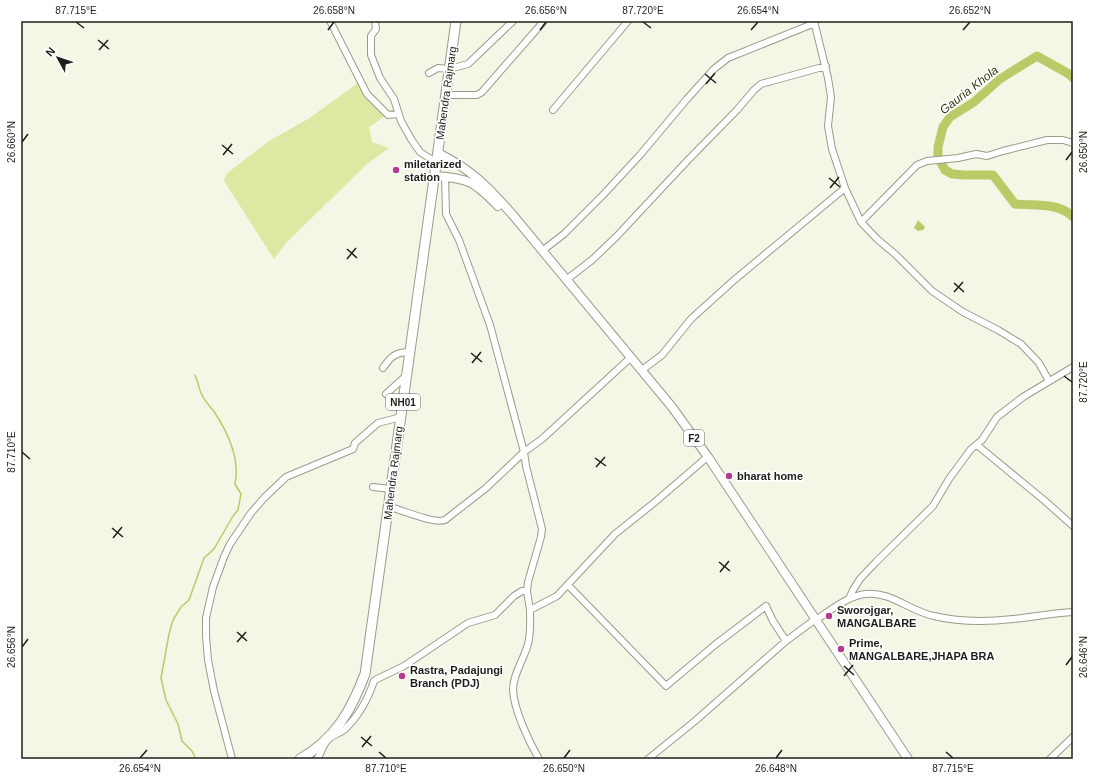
<svg xmlns="http://www.w3.org/2000/svg" width="1094" height="780" font-family="Arial,sans-serif">
	<rect width="100%" height="100%" fill="#f4f7e6"/>
	<path fill="#dde8a3" d="M358,83L388,114L369,127L372,142L389,148L367,164L286,243L274,259L224,181L226,174L269,141L308,119Z"/>
	<path fill="#bcc967" d="M918,220L925,227L923,230L918,231L914,228Z"/>
	<g fill="none" stroke-linecap="round" stroke-linejoin="round">
		<path stroke="#bcc967" stroke-width="1.5" d="M195,375C198,381 199,390 202,395C205,402 211,407 215,413C228,433 240,460 235,484L241,494L238,510L233,516L214,549L204,558L189,600L181,607L173,620L169,634L161,678L166,700L178,724L182,741L192,751L196,759"/>
		<path stroke="#bcc967" stroke-width="9" d="M1073,78L1069,74L1037,56L1000,79L974,102L950,117L943,127L938,147V157L945,170L952,174L964,175H993L1015,204C1034,206 1059,202 1073,217"/>
		<defs>
			<path id="minor" d="M330,21L367,94L388,115L398,114
				M375,21L376,29L371,36V55L380,78L394,99L401,121L411,139L420,152L437,163
				M814,21L828,78L831,97L828,126L832,149L845,188L861,222L877,239L895,254L932,291L963,312L998,330L1021,344L1039,363L1049,381
				M429,73L438,68L449,69L468,64L513,21
				M446,95H477L482,92L544,21
				M553,110L628,21
				M445,176L446,214L459,240L490,325L524,452L542,439L628,360
				M861,222L917,165L927,161L958,158L976,154L987,156L1003,151L1047,140H1063L1073,143
				M542,251L564,234L603,195L640,155L687,99L714,69L728,58L815,23
				M566,280L592,260L617,236L688,160L737,110L754,90L761,84L772,81L826,66
				M383,368C391,356 396,352 410,352
				M642,370L662,355L691,319L733,281L845,188
				M386,394L407,375
				M977,445L1045,501L1073,526
				M373,487L391,489
				M389,507C404,510 432,524 445,520L486,488L524,452L526,466L542,529L541,537L528,582L527,591L530,610L557,596L615,534L655,502L705,459
				M568,585L666,686L716,644L766,606L773,621L786,641
				M849,599L853,590L860,579L876,562L933,506L949,479L971,449L982,440L997,417L1023,397L1073,367
				M530,610C530,620 531,633 528,644C524,659 513,674 513,690C514,710 529,742 539,759
				M817,619C831,610 848,596 865,594C891,591 909,611 934,616C959,622 987,622 1013,619C1033,617 1053,613 1073,612
				M232,759L214,691L208,660L206,636V618L213,587L224,557L230,544L251,513L264,498L286,477L353,449L355,443L378,423L401,417
				M317,759C321,754 323,744 328,740C332,735 339,734 344,730C358,717 368,699 374,681L377,679L404,666L468,623L495,615L514,596L522,591H527
				M648,759L695,721L786,641L813,621
				M1050,759L1073,737"/>
			<path id="major" d="M438,153C471,169 488,187 512,214L672,407L708,457L908,759
				M435,176C468,178 475,182 498,206"/>
			<path id="highway" d="M300,759C335,739 351,711 365,674L456,21"/>
		</defs>
		<use href="#minor" stroke="#999c8c" stroke-width="8"/>
		<use href="#major" stroke="#999c8c" stroke-width="10"/>
		<use href="#highway" stroke="#999c8c" stroke-width="11"/>
		<use href="#minor" stroke="#fff" stroke-width="6"/>
		<use href="#major" stroke="#fff" stroke-width="8"/>
		<use href="#highway" stroke="#fff" stroke-width="9"/>
	</g>
	<path fill="none" stroke="#1e1f19" stroke-width="1.5" d="M76,22L84,28M643,22L651,28M328,30L334,22M540,30L546,22M751,30L758,22M963,30L970,22M98,40L109,49M99,50L108,40M705,74L716,83M706,84L715,73M22,142L28,134M222,145L233,154M223,155L232,144M1066,160L1072,152M829,178L840,187M830,188L839,177M347,249L357,258M347,259L356,248M954,283L964,292M954,292L963,282M471,353L482,362M472,363L481,352M1064,376L1072,382M22,452L30,459M595,458L606,466M596,467L605,457M112,528L123,537M113,538L122,527M719,562L730,571M720,572L729,561M237,632L247,641M237,642L246,632M22,647L28,639M1066,665L1072,657M844,666L854,675M844,676L853,665M361,737L372,746M362,747L371,736M379,752L386,758M946,752L953,758M140,758L147,750M564,758L570,750M776,758L782,750"/>
	<g fill="#b33a8e" stroke="#fff" stroke-width="1.5">
		<circle cx="396" cy="170" r="4"/>
		<circle cx="729" cy="476" r="4"/>
		<circle cx="829" cy="616" r="4"/>
		<circle cx="841" cy="649" r="4"/>
		<circle cx="402" cy="676" r="4"/>
	</g>
	<g text-anchor="middle" dominant-baseline="central" stroke-width="3.5" stroke-linejoin="round" paint-order="stroke">
		<g fill="#fff" stroke="#62625e" stroke-width="1">
			<rect x="386" y="394" width="34" height="16" rx="3"/>
			<rect x="684" y="430" width="20" height="16" rx="3"/>
		</g>
		<g font-size="10" font-weight="bold" fill="#1e1f19">
			<text x="403" y="402">NH01</text>
			<text x="694" y="438">F2</text>
		</g>
		<g font-size="11" fill="#1e1f19" stroke="#fff">
			<text transform="translate(446 93) rotate(-82)">Mahendra Rajmarg</text>
			<text transform="translate(393 473) rotate(-83)">Mahendra Rajmarg</text>
		</g>
		<g font-size="11" font-weight="bold" fill="#1e1f19" stroke="#fff" text-anchor="start">
			<text x="404" y="164">miletarized<tspan x="404" dy="13">station</tspan></text>
			<text x="737" y="476">bharat home</text>
			<text x="837" y="610">Sworojgar,<tspan x="837" dy="13">MANGALBARE</tspan></text>
			<text x="849" y="643">Prime,<tspan x="849" dy="13">MANGALBARE,JHAPA BRA</tspan></text>
			<text x="410" y="670">Rastra, Padajungi<tspan x="410" dy="13">Branch (PDJ)</tspan></text>
		</g>
		<g font-size="12" font-style="italic" fill="#383d14" stroke="#fff">
			<text transform="translate(969 90) rotate(-38)">Gauria Khola</text>
		</g>
	</g>
	<rect width="1094" height="780" fill="none" stroke="#ffffff" stroke-width="44"/>
	<g transform="translate(58 58) rotate(310)" stroke="#ffffff" stroke-width="3" paint-order="stroke">
	<path d="M0-3L7 15L0 10L-7 15Z" fill="#1e1f19"/>
	<text y="-6" font-size="11" font-weight="bold" text-anchor="middle" fill="#1e1f19">N</text>
	</g>
	<rect x="22" y="22" width="1050" height="736" fill="none" stroke="#1e1f19" stroke-width="1.5"/>
	<g font-size="10" text-anchor="middle" fill="#1e1f19">
		<text x="76" y="14">87.715°E</text>
		<text x="334" y="14">26.658°N</text>
		<text x="546" y="14">26.656°N</text>
		<text x="643" y="14">87.720°E</text>
		<text x="758" y="14">26.654°N</text>
		<text x="970" y="14">26.652°N</text>
		<text transform="translate(11 142) rotate(-90)" y="4">26.660°N</text>
		<text transform="translate(1083 152) rotate(-90)" y="4">26.650°N</text>
		<text transform="translate(1083 382) rotate(-90)" y="4">87.720°E</text>
		<text transform="translate(11 452) rotate(-90)" y="4">87.710°E</text>
		<text transform="translate(11 647) rotate(-90)" y="4">26.656°N</text>
		<text transform="translate(1083 657) rotate(-90)" y="4">26.646°N</text>
		<text x="140" y="772">26.654°N</text>
		<text x="386" y="772">87.710°E</text>
		<text x="564" y="772">26.650°N</text>
		<text x="776" y="772">26.648°N</text>
		<text x="953" y="772">87.715°E</text>
	</g>
</svg>
